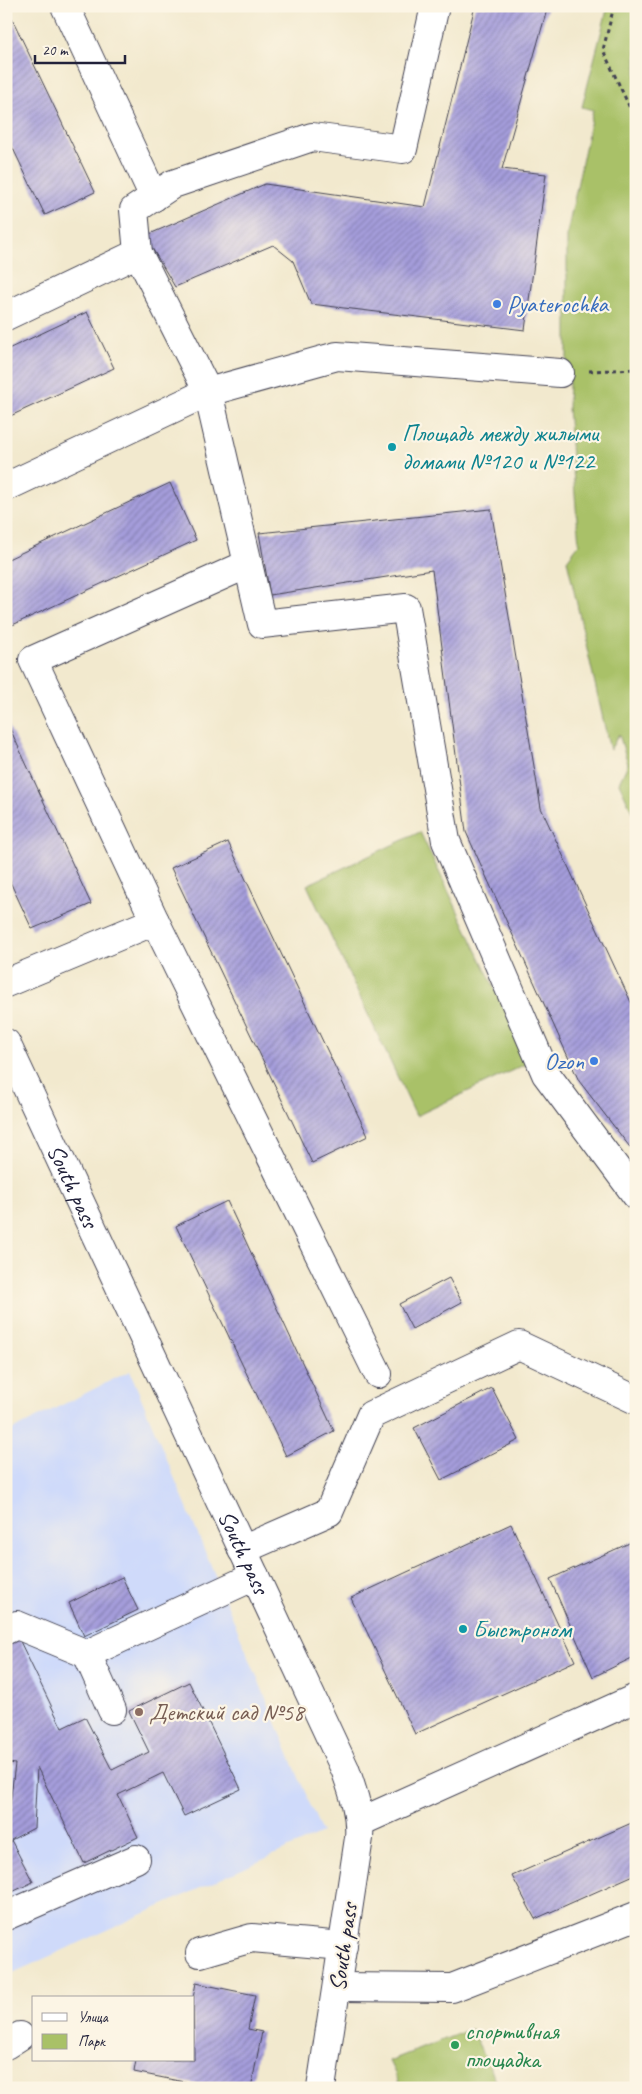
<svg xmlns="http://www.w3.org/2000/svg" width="642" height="2094" font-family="Caveat,sans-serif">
	<defs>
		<pattern id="building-hatch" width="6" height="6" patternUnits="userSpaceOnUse" patternTransform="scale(1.25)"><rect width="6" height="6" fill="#a59ddb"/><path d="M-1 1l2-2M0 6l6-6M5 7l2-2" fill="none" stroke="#8680b3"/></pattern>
	</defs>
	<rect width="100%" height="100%" fill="#fcf5e5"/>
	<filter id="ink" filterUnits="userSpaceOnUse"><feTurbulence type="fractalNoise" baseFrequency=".02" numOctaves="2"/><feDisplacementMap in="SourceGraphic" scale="10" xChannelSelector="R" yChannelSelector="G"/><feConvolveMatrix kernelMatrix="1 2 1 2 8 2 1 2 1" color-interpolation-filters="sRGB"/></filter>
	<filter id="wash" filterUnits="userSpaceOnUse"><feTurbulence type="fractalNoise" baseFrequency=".0096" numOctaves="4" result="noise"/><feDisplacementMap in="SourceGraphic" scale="20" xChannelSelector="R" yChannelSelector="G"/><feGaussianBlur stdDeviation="1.12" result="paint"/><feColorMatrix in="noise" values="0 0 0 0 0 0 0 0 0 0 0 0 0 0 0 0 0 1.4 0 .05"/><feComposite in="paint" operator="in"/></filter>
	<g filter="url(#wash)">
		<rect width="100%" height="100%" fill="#f2e9ce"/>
		<path fill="#cfdafa" d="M130,1371L322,1833L6,1976V1433Z"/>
		<path fill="#a9c167" stroke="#667251" d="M608,6H636V820L619,783L628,764L619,734L610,750L567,560L579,544L568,408L570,364L567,363V234L593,110L582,107Z
			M420,832L530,1062L416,1116L307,885Z
			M471,2029L500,2088H402L389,2061Z"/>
		<g id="blocks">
			<path fill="url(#building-hatch)" d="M6,6L95,192L45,215L6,134Z
				M475,6H548L502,169L546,174L525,330L311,304L293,261L273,245L175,287L145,236L265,184L425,207Z
				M87,312L114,368L6,418V350Z
				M170,483L196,540L6,628V560Z
				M491,509L541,808L636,1013V1155L579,1081L466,832L432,570L270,595L259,533Z
				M6,720L91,904L32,929L6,873Z
				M228,842L368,1136L312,1163L171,868Z
				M227,1201L334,1431L286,1456L176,1226Z
				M449,1278L462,1302L412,1329L399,1304Z
				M492,1388L519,1440L441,1480L414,1428Z
				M511,1524L575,1661L415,1734L351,1598Z
				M636,1540V1656L593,1677L550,1579Z
				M122,1577L138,1610L84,1636L69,1603Z
				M15,1631L62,1728L85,1717L112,1770L149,1752L129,1711L189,1682L241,1789L184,1816L163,1773L118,1795L138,1837L84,1863L37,1767L34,1828L11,1840L33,1882L6,1895V1814L9,1812L15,1764L9,1763L6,1758V1636Z
				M636,1821V1874L535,1919L512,1876Z
				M196,1983L255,1995L248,2029L262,2032L251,2088H214L134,2072L136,2060H194L193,1998Z"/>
		</g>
	</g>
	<g filter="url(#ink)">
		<use href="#blocks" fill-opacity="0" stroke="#414051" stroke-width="1"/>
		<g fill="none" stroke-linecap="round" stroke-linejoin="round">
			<defs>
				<g id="minor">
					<path d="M65,6L154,197"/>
					<path d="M435,6L403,149L312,137L173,184L134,210L138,253L208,392L262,624L406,608L446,841L546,1074L636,1195"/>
					<path d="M6,316L138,253"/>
					<path d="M6,487L208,392L337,356L560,373"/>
					<path d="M155,921L33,660L248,564"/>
					<path d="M6,983L155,921L378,1374"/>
					<path id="s1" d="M6,1043L345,1769C353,1792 361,1814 359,1838L321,2088"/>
					<path d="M242,1550L329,1512L371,1415L519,1345L636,1400"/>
					<path d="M6,1630L17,1625L87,1654L255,1576"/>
					<path d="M87,1654L112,1710"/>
					<path d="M360,1822L636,1698"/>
					<path d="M6,1916L136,1859"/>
					<path d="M200,1953L252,1938L343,1946"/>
					<path d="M338,1987L452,1988L636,1916"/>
					<path d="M6,2045L20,2036"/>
				</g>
			</defs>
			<use href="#minor" stroke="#414051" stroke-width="30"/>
			<path stroke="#414051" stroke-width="3" stroke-dasharray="4 4" stroke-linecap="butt" d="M614,6L603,50L636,121
				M589,371L636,369"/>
			<use href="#minor" stroke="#fff" stroke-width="28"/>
		</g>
	</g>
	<g fill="#3f7fe0" stroke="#fcf5e5" stroke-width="2">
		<circle cx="497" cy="304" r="5"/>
		<circle cx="594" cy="1061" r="5"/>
	</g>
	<g fill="#0f9aa8" stroke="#fcf5e5" stroke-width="2">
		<circle cx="392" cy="447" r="5"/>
		<circle cx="463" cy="1629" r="5"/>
	</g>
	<circle fill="#8d6e63" stroke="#fcf5e5" stroke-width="2" cx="139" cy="1712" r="5"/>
	<circle fill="#2e9e5b" stroke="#fcf5e5" stroke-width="2" cx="455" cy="2045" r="5"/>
	<g text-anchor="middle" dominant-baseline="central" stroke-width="4.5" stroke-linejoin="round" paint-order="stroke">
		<g font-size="24" fill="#366cbe" stroke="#fcf5e5" text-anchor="start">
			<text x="507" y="304">Pyaterochka</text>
			<text x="584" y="1061" text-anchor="end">Ozon</text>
		</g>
		<g font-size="24" fill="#0d838f" stroke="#fcf5e5" text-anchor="start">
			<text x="402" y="433">Площадь между жилыми<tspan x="402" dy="28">домами №120 и №122</tspan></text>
			<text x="473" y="1629">Быстроном</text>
		</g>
		<g font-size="24" fill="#22223b" stroke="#fcf5e5">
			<text stroke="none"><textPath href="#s1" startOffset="158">South pass</textPath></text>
			<text stroke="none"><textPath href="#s1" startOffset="562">South pass</textPath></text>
			<text transform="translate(343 1947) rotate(-82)">South pass</text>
		</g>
		<g font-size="24" fill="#785e54" stroke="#fcf5e5" text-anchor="start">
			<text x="149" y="1712">Детский сад №58</text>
		</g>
		<g font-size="24" fill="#27864d" stroke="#fcf5e5" text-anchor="start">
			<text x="465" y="2031">спортивная<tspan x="465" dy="28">площадка</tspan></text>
		</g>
	</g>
	<rect width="642" height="2094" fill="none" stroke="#fcf5e5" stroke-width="25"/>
	<rect x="32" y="1996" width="162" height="65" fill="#fcf5e5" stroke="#a5a1a1"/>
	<rect x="42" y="2013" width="25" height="8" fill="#ffffff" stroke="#a5a1a1"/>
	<text x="78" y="2022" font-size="15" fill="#22223b">Улица</text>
	<rect x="42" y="2034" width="25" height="15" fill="#a9c167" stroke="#a5a1a1"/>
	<text x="78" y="2046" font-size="15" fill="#22223b">Парк</text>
	<path d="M35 55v8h90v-8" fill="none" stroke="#22223b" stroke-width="2.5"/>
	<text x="42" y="55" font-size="15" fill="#22223b" stroke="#fcf5e5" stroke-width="4" paint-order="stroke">20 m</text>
</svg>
